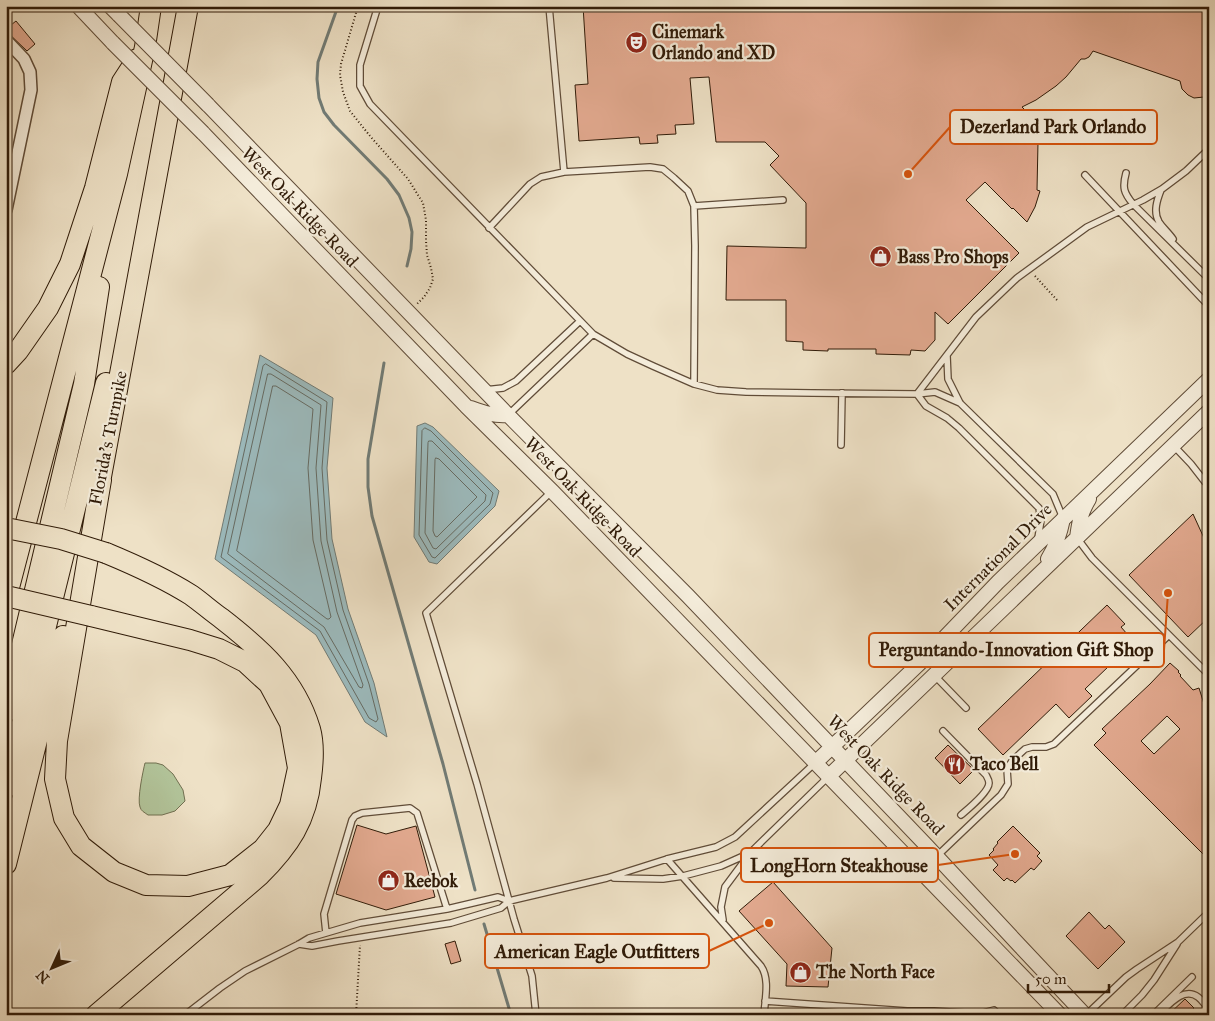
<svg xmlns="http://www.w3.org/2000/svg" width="1215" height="1021" font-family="'IM FELL Great Primer',serif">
	<rect width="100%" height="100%" fill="#eee1c6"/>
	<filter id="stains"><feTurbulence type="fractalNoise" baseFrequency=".004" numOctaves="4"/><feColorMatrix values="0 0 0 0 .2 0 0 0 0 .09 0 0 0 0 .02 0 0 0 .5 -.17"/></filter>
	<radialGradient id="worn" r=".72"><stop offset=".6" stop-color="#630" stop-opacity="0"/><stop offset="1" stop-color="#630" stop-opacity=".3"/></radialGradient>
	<path fill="#b2c49a" stroke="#717051" d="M145,763H156L163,765L173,774L183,790L185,801L175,811L162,815H148C144,812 141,811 140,807C137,799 143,771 145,763Z"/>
	<path fill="#9cbbbe" stroke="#717b75" d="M260,355L333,398L327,468L332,539L348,609L374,683L387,737L365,722L316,635L215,559Z
		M425,423L433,427L499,491L495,506L437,564L429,562L414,537L417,426Z"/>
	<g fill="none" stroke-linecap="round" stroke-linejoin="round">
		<path stroke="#666b63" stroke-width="1" d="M266,364L327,402L322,468L327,540L343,610L369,684L378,719L376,722L369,718L320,631L221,557L263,366Z
			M268,374H271L321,405L316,468L321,541L337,612L363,685L362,688L359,687L324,627L228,554Z
			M273,386H276L313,409L308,468L313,540L331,617L329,619H327L237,551Z
			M425,428L431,431L493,493L490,504L435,558L432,557L419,535L422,431Z
			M429,441H432L486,495L485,501L436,549L433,548L425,533L428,443Z
			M436,458L439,459L477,497L437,537L435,536L433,531L435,460Z"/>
		<path stroke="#717b75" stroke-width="3" d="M338,6L318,62L317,79L319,98L324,112L334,125L387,179L399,195L409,218L412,232L411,249L407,266
			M384,363L368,459V487L372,516L443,764L475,890
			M484,924L511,1015"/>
	</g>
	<path fill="#e2a98f" stroke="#301b08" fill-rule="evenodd" d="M583,6H1209V62L1207,66L1209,67V94L1204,97L1194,98L1188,95L1182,89L1180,81L1093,51L1089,57L1085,59H1081L1066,77L1056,86L1036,100L1022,107L1034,119V142H1038L1037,190L1040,191L1035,207L1027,222L1013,208L1012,209L985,182L966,200L1019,253L948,324L935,312V340L925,351L911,350L910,355L876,354V349H828V351L803,350V342L786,341V300H726L727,246L806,248V203L770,165L779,156L765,142H716L709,77L690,78L694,124L675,125L676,134L657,135L658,143L640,144L639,137L579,141L575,85L588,84Z
		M16,21L35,44L27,51L6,31V29Z
		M1193,514L1209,549V617L1188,637L1129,575Z
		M1107,605L1125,624L1121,627L1134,642L1085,689L1092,696L1069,718L1056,704L1003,755L978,729Z
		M1170,663L1179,671L1178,672L1181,675L1180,676L1193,690L1199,688L1204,704L1209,709V860L1094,745L1106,733L1102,729L1150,684ZM1167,716L1180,729L1154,754L1141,741Z
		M948,745L974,770L960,784L935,758Z
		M357,825L386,834L416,826L435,897L386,910L336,894Z
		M1013,826L1040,853L1037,856L1042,861L1034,870L1031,868L1015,883L1012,880L1011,881L1007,878L1004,881L993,870L998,865L989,855L994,850L993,849L998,843L997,842Z
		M773,882L832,948L828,987L786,986L787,964L739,911Z
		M1089,912L1105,929L1109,925L1125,942L1098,969L1066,936Z
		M455,941L461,961L451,964L445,944Z
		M1185,999L1194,1008L1187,1015H1168Z"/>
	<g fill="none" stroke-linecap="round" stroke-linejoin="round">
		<defs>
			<path id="service" d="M378,6L360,65V86L370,104L593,334L627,354L653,366L694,384L717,390L746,392L812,393L917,394L935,392L960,403
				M549,6L564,172L650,167L663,169L674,178L688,191L694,206L695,246L694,384
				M1126,173C1122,188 1124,193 1133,204L1209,279
				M1085,175L1209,306
				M1161,190C1157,200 1153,212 1159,222C1163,228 1169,233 1173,239
				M694,206L783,200
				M489,228L530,184L541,177L564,172
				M947,356L948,379L960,403L1053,494L1063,518
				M485,390L503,388L516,381L580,321
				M917,394L976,317L1017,278L1087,227L1143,200L1162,189L1186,171L1209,149
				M917,394L926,406L947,418L959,428L1039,508L1041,520L1038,538
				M508,415L593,334
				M841,445L842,393
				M1173,445L1191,464L1205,482
				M1077,538L1092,558L1209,675
				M935,676L966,708
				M943,731L986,775C987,777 989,780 989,783C989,792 968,809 961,815
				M937,856L1001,795L1008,784L1007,769L1012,761L1025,749L1032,747H1046L1054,744L1169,635
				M667,859L761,966C770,979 765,999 764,1015
				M614,878L663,879L683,876L721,866L750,853
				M723,920L721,907L725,887L751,852L828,777
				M326,933L324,914L352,820L355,816L362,813L410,808L417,813L447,909
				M299,944L312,946L338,941L451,923L501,908L509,901L607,878L667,859L716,847L735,837L815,763
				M765,1001L907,1011H934L979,1014L994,1010L999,1015
				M185,1015L220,988L245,971L299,944L309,938L360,923L447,909L498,897L509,901
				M536,1015L532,976L514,919L477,784L426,613L552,491
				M1086,1015L1126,977L1137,969L1178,942L1209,912
				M1122,1015L1142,995L1154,980L1177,944
				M1153,1015L1192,977
				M1158,1015C1168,1006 1183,986 1198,997C1202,1000 1205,1005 1209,1009"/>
			<path id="minor" d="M6,40L24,59L30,72L31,90L6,210"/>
			<path id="tertiary" d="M78,6L113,43
				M110,6L119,15
				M208,105L508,415L688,596L926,845L1020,946L1085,1015
				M203,133L466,406L552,491L1060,1015
				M471,408C485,413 494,416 508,415
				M1077,538C1079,522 1081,512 1089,499
				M1048,559C1056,546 1060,534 1063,519
				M815,763L923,660L998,582L1209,379
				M828,777L1209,411"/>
			<path id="motorway" d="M6,364L18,351L48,308L70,264L95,188L122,82L137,59
				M98,493L188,6
				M6,599L117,174L145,47L151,6
				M91,616L190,640L219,649L245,662L269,684L290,723L298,768L290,805L278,830L263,849L230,875L188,886L146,885L114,872L81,846L64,818L55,779L57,741L101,480
				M6,712L84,384L99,287
				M6,788L106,383
				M6,864L63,636
				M96,1015L259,876C289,846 307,820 311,778C313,763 314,743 310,729C295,679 261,649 221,618C211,611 201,602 191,595C164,578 135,565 106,553"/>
		</defs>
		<use href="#service" stroke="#604c38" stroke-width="8"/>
		<use href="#minor" stroke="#604c38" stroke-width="14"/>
		<use href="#tertiary" stroke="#604c38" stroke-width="16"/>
		<use href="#motorway" stroke="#301b08" stroke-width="22"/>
		<path stroke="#301b08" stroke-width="2" stroke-dasharray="1 2.5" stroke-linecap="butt" d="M358,6L341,64L340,75L343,92L350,111L370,136L408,179L423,203L426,220V241L427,255L431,268L433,279L430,288L424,297L417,304
			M1035,276L1057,300
			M356,1015L360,945"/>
		<use href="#service" stroke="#f4ecda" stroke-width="5.5"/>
		<use href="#minor" stroke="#f4ecda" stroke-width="11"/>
		<use href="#tertiary" stroke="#f4ecda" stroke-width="14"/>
		<use href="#motorway" stroke="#eee1c6" stroke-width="20"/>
		<defs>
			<path id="tertiary-bridge" d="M119,15L208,105
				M113,43L203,133"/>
			<path id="motorway-bridge" d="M6,528L61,539L106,553
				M6,596L91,616"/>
		</defs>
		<use href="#tertiary-bridge" stroke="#604c38" stroke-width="16" stroke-linecap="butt"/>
		<use href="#motorway-bridge" stroke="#301b08" stroke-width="22" stroke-linecap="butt"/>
		<use href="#tertiary-bridge" stroke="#f4ecda" stroke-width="14"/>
		<use href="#motorway-bridge" stroke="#eee1c6" stroke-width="20"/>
	</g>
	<defs>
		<symbol id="theatre-disc" viewBox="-11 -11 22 22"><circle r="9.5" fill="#8f2418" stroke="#f4ecda"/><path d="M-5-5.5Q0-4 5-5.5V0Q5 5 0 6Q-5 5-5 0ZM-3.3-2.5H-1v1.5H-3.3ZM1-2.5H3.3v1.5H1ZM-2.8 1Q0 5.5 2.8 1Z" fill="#fff"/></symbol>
		<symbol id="shop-disc" viewBox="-11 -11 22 22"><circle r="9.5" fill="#8f2418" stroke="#f4ecda"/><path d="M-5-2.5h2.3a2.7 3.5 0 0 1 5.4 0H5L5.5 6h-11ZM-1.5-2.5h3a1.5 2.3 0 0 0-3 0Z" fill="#fff"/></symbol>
		<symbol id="restaurant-disc" viewBox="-11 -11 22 22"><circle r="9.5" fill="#8f2418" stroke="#f4ecda"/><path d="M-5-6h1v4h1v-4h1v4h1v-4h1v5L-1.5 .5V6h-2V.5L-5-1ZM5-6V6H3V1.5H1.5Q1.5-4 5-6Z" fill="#fff"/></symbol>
	</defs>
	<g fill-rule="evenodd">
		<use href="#theatre-disc" x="624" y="30" width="25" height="25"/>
		<use href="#shop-disc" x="868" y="244" width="25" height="25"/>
		<use href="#restaurant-disc" x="942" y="752" width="25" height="25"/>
		<use href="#shop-disc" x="376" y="868" width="25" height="25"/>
		<use href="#shop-disc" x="788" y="960" width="25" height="25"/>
	</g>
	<g text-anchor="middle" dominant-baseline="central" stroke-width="4.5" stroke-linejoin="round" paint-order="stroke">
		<g font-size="18" font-weight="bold" fill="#301b08" stroke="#f4ecda" text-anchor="start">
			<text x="652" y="32">Cinemark<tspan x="652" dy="21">Orlando and XD</tspan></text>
			<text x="897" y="257">Bass Pro Shops</text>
			<text x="970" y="764">Taco Bell</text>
			<text x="404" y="881">Reebok</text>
			<text x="816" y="972">The North Face</text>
		</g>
		<g font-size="18" fill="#301b08" stroke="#f4ecda">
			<text transform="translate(300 207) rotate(46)">West Oak Ridge Road</text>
			<text transform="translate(108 438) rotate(-79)">Florida's Turnpike</text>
			<text transform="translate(583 497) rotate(46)">West Oak Ridge Road</text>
			<text transform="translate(998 557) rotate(-45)">International Drive</text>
			<text transform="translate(886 775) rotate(46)">West Oak Ridge Road</text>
		</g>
	</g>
	<path fill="none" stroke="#d6530c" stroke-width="2" d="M908 174L950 127M1168 593L1164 650M1015 854L938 865M769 923L709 951"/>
	<g fill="#d6530c" stroke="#f4ecda" stroke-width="2">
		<circle cx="908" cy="174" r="5"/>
		<circle cx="1168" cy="593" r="5"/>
		<circle cx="1015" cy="854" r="5"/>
		<circle cx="769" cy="923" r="5"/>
	</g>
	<g fill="#f4ecda" stroke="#d6530c" stroke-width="2">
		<rect x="950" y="110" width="207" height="34" rx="5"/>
		<rect x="869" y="633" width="295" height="34" rx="5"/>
		<rect x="741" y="848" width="197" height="34" rx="5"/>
		<rect x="485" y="934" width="224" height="34" rx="5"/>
	</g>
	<g font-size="19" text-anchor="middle" font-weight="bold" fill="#301b08">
		<text x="1053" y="133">Dezerland Park Orlando</text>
		<text x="1016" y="656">Perguntando-Innovation Gift Shop</text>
		<text x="839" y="872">LongHorn Steakhouse</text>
		<text x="597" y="958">American Eagle Outfitters</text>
	</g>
	<rect width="1215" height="1021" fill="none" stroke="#eee1c6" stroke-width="25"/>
	<rect x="8" y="8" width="1200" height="1006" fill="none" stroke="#301b08" stroke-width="2.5"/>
	<rect x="12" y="12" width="1190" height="996" fill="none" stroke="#301b08"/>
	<g transform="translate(52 968) rotate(226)" stroke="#f4ecda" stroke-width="4" paint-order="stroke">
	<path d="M0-4L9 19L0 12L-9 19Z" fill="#301b08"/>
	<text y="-8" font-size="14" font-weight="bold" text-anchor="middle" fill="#301b08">N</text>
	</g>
	<path d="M1028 984v8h81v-8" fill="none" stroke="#301b08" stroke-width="2.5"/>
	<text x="1035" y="984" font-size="15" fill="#301b08" stroke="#f4ecda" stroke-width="4" paint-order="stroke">50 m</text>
	<rect width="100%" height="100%" filter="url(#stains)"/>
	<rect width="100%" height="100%" fill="url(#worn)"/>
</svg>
